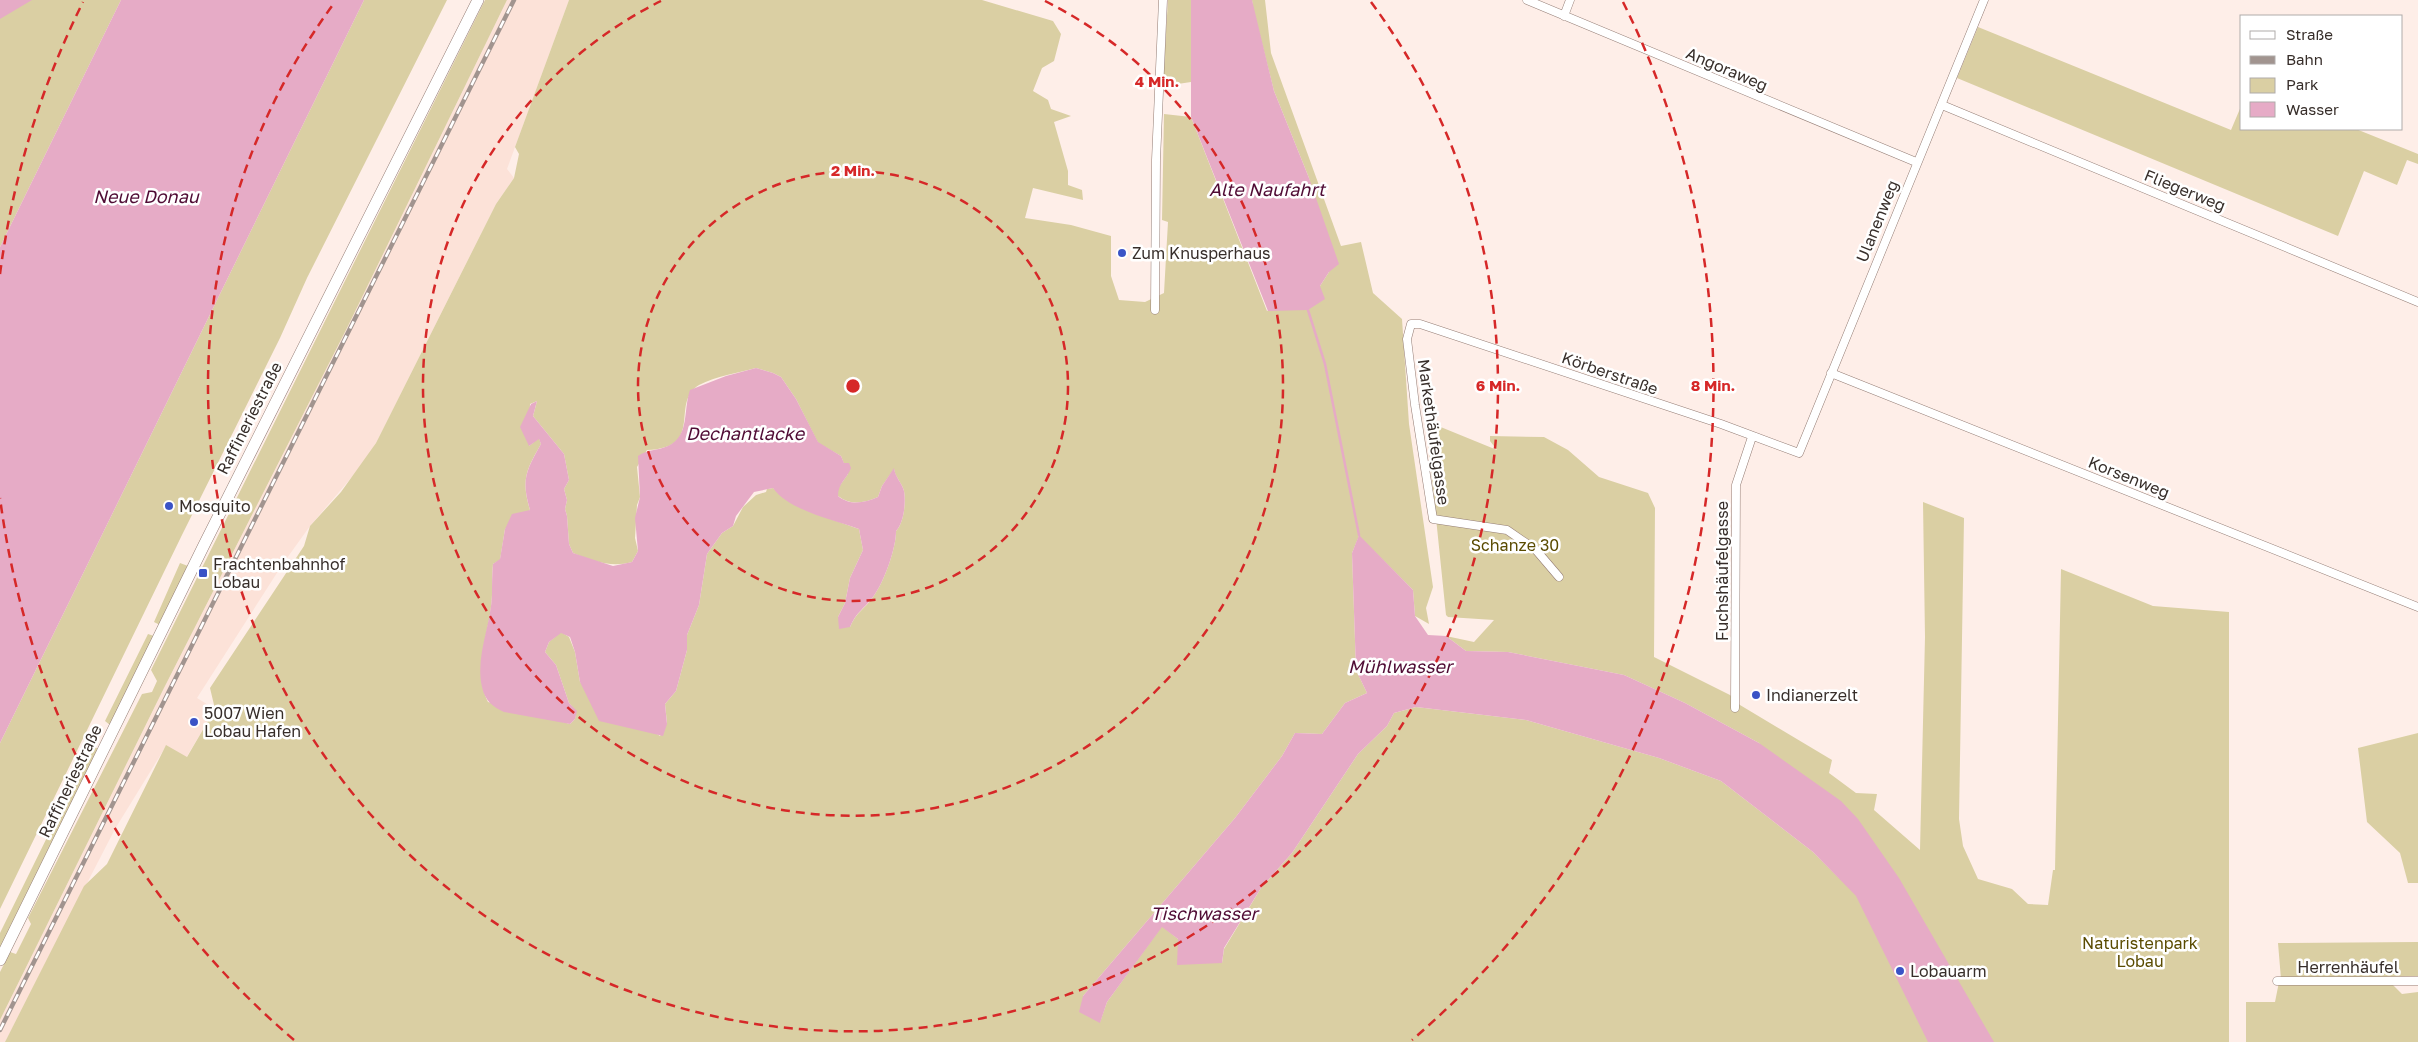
<svg xmlns="http://www.w3.org/2000/svg" width="2418" height="1042" font-family="'Golos Text',sans-serif">
	<rect width="100%" height="100%" fill="#feeee8"/>
	<path fill="#fce2d8" d="M507,0H569L507,169L514,178L496,204L376,443L363,464L310,526L282,565L197,698L215,709L186,758L166,746L115,829L5,1042H0V1020L164,688L347,328Z"/>
	<path fill="#dacfa3" fill-rule="evenodd" d="M0,0H121L0,247Z
		M364,0H447L307,278L280,338L181,537L0,909V743Z
		M485,0H507L347,328L164,688L0,1020V972L10,952L16,954L31,924L28,918L142,694L152,692L157,681L151,670Z
		M569,0H982L1053,21L1061,34L1054,61L1042,68L1033,91L1048,100L1051,109L1071,116L1054,122L1068,171V185L1082,190L1083,200L1033,188L1025,218L1071,225L1111,236V276L1119,300L1145,302L1164,293L1168,222L1162,220L1164,114L1191,117L1267,311L1320,286L1329,272L1309,178L1274,91L1253,8L1252,0H1265L1271,53L1341,246L1361,242L1373,293L1402,319L1409,424L1433,587L1426,608L1429,624L1415,616L1413,590L1359,536L1352,553L1356,670L1367,693L1345,703L1322,734L1295,733L1282,756L1235,818L1083,996L1100,1022L1107,1002L1162,926L1178,939L1222,963L1224,949L1261,888L1292,853L1358,754L1387,726L1394,713L1416,707L1526,720L1659,758L1721,781L1813,852L1840,879L1759,743L1685,703L1624,675L1508,652L1466,651L1446,636L1474,642L1494,620L1448,617L1446,615L1426,421L1497,450L1490,441V436L1544,437L1568,450L1599,477L1648,493L1655,508L1654,657L1730,695L1740,705L1832,760L1829,773L1856,793L1877,794L1874,810L1920,850L1925,637L1923,502L1964,518L1959,819L1963,846L1978,879L2012,889L2028,904L2048,905L2053,870H2055L2061,569L2153,606L2229,612V1042H5L84,886L107,864L166,745L187,757L215,709L210,688L304,546L310,526L341,492L376,443L496,204L514,178L519,154L515,147ZM756,368L773,373L781,377L796,399L818,443L841,456L848,474L838,488V496C851,506 864,503 878,497L882,486L894,469C895,477 902,483 904,491C906,502 904,523 896,531C896,549 884,582 873,597C865,609 856,612 850,627L838,617L845,603L850,578L863,550L859,529C827,518 800,509 773,488L767,489L766,492L756,495L743,507L733,526L722,533L707,554L699,605L687,635V650L676,691L665,704L667,723L660,736L580,682L575,652L569,637L561,632L549,642L545,652L556,665L569,703L576,711L575,719L570,724L488,702C471,667 491,631 492,595C492,585 492,575 493,564L500,560L505,529L530,510C521,480 526,470 541,444L539,438L529,446L530,404L537,401L533,416L564,454L569,480L564,489L567,500L565,509L567,516L569,544L573,553C593,561 611,568 632,562L638,551L635,538L637,505L640,497L637,467L647,450C706,448 669,403 699,385C716,376 738,373 756,368Z
		M1168,0H1191V82L1171,85L1163,79Z
		M1978,27L2231,130L2242,104V129H2356L2418,154V164L2407,160L2397,185L2364,171L2338,236L1957,78Z
		M180,563L188,566L160,625L154,622Z
		M148,634L154,636L110,725L105,721Z
		M2418,733V883H2408L2400,853L2367,822L2358,748Z
		M92,746L99,749L0,950V933Z
		M2418,942V976L2281,979L2278,943Z
		M2279,982L2392,984L2402,994L2418,992V1042H2246V1002H2275Z"/>
	<path fill="#e6abc6" d="M0,0H32L0,19Z
		M121,0H364L0,743V247Z
		M1191,0H1252L1274,91L1309,178L1339,264L1329,272L1320,286L1325,299L1308,310L1268,311L1191,117Z
		M756,368L773,373L781,377L796,399L818,442L841,456L844,463H849L851,468C847,479 838,483 838,496C850,506 864,503 878,497L882,486L894,468C895,477 902,483 904,491C906,502 904,523 896,531C896,549 884,582 873,597C864,609 856,612 850,627L839,629L838,617L845,603L850,578L863,550L859,529C834,520 788,510 773,488L754,492L736,516L733,526L722,533L707,554L699,605L687,635V650L676,691L665,704L667,724L663,736L599,721L580,682L575,652L570,637L561,633L549,642L545,652L556,665L569,703L577,711L575,719L570,724L504,712C493,707 485,701 482,687C475,657 491,625 492,595C492,584 492,575 493,564L500,559L505,529L512,514L530,510C521,479 526,471 541,444L539,439L529,446L520,427L531,404L537,401L533,416L564,454L569,480L564,489L567,500L565,509L567,516L569,544L573,553L613,566L632,562L638,551L635,518L640,497L638,456C648,449 657,451 668,446C690,436 683,410 690,390L726,376Z
		M1359,535L1413,590L1415,616L1428,635L1446,636L1466,651L1508,652L1624,675L1685,703L1759,743L1841,801L1858,819L1899,878L1994,1042H1928L1856,896L1813,852L1721,781L1659,758L1526,720L1416,707L1394,713L1387,726L1358,754L1292,853L1261,888L1224,948L1222,963L1177,965L1178,939L1162,927L1107,1002L1100,1023L1079,1012L1083,996L1235,818L1282,756L1295,733L1322,734L1345,703L1367,693L1356,670L1352,553Z"/>
	<g fill="none" stroke-linecap="round" stroke-linejoin="round">
		<path stroke="#e6abc6" stroke-width="2.5" d="M1308,310L1325,364L1359,535"/>
		<defs>
			<path id="street" d="M1527,0L1916,162
				M1564,16L1570,0
				M1942,105L2418,302
				M1155,310L1156,160L1163,0
				M1831,373L2418,607
				M1559,577L1536,550L1507,530L1433,519L1415,405L1407,339L1411,324H1420L1721,424L1799,453L1984,0
				M1735,708L1736,485L1752,437
				M2277,981H2418"/>
			<path id="secondary" d="M0,960L204,545L478,0"/>
		</defs>
		<use href="#street" stroke="#947d75" stroke-width="9"/>
		<use href="#secondary" stroke="#947d75" stroke-width="12"/>
		<use href="#street" stroke="#fff" stroke-width="8"/>
		<use href="#secondary" stroke="#fff" stroke-width="11"/>
		<defs>
			<path id="rail" d="M0,1030L514,0"/>
		</defs>
		<use href="#rail" stroke="#a1948f" stroke-width="4.5"/>
		<use href="#rail" stroke="#fff" stroke-width="2.5" stroke-dasharray="8" stroke-linecap="butt"/>
	</g>
	<g fill="none" stroke="#d62828" stroke-width="2.5" stroke-dasharray="9 6">
		<circle cx="853" cy="386" r="215"/>
		<path d="M1045 1A430 430 0 1 1 661 1"/>
		<path d="M1371 2A645 645 0 1 1 335 2"/>
		<path d="M294 1040A860 860 0 0 1 0 498M0 274A860 860 0 0 1 83 2M1623 2A860 860 0 0 1 1412 1040"/>
	</g>
	<g fill="#3a53c6" stroke="#fff" stroke-width="2">
		<circle cx="1122" cy="253" r="5"/>
		<circle cx="169" cy="506" r="5"/>
		<rect x="198" y="568" width="10" height="10" rx="2.5"/>
		<circle cx="1756" cy="695" r="5"/>
		<circle cx="194" cy="722" r="5"/>
		<circle cx="1900" cy="971" r="5"/>
	</g>
	<g text-anchor="middle" dominant-baseline="central" stroke-width="5" stroke-linejoin="round" paint-order="stroke">
		<g font-size="16" fill="#372e2a" stroke="#fff">
			<text transform="translate(1727 69) rotate(23)">Angoraweg</text>
			<text transform="translate(2185 190) rotate(22)">Fliegerweg</text>
			<text transform="translate(1877 221) rotate(-68)">Ulanenweg</text>
			<text transform="translate(1610 373) rotate(19)">Körberstraße</text>
			<text transform="translate(249 418) rotate(-63)">Raffineriestraße</text>
			<text transform="translate(1434 432) rotate(82)">Markethäufelgasse</text>
			<text transform="translate(2129 477) rotate(22)">Korsenweg</text>
			<text transform="translate(1722 571) rotate(-90)">Fuchshäufelgasse</text>
			<text transform="translate(70 781) rotate(-64)">Raffineriestraße</text>
			<text x="2348" y="967">Herrenhäufel</text>
		</g>
		<g font-size="16" fill="#372e2a" stroke="#fff" text-anchor="start">
			<text x="1132" y="253">Zum Knusperhaus</text>
			<text x="179" y="506">Mosquito</text>
			<text x="213" y="564">Frachtenbahnhof<tspan x="213" dy="18">Lobau</tspan></text>
			<text x="1766" y="695">Indianerzelt</text>
			<text x="204" y="713">5007 Wien<tspan x="204" dy="18">Lobau Hafen</tspan></text>
			<text x="1910" y="971">Lobauarm</text>
		</g>
		<g font-size="16" fill="#5a4b00" stroke="#fff">
			<text x="1515" y="545">Schanze 30</text>
			<text x="2140" y="943">Naturistenpark<tspan x="2140" dy="18">Lobau</tspan></text>
		</g>
		<g font-size="18" font-style="italic" fill="#500c35" stroke="#fff">
			<text x="1267" y="189">Alte Naufahrt</text>
			<text x="146" y="196">Neue Donau</text>
			<text x="745" y="433">Dechantlacke</text>
			<text x="1400" y="666">Mühlwasser</text>
			<text x="1204" y="913">Tischwasser</text>
		</g>
	</g>
	<circle cx="853" cy="386" r="8" fill="#d62828" stroke="#fff" stroke-width="2.5"/>
	<g font-size="15" text-anchor="middle" font-weight="bold" fill="#d62828" stroke="#fff" stroke-width="5" stroke-linejoin="round" paint-order="stroke">
		<text x="1157" y="87">4 Min.</text>
		<text x="853" y="176">2 Min.</text>
		<text x="1498" y="391">6 Min.</text>
		<text x="1713" y="391">8 Min.</text>
	</g>
	<rect x="2240" y="15" width="162" height="115" fill="#ffffff" stroke="#afabaa"/>
	<rect x="2250" y="31" width="25" height="8" fill="#ffffff" stroke="#afabaa"/>
	<text x="2286" y="40" font-size="15" fill="#372e2a">Straße</text>
	<rect x="2250" y="56" width="25" height="8" fill="#a1948f" stroke="#afabaa"/>
	<text x="2286" y="65" font-size="15" fill="#372e2a">Bahn</text>
	<rect x="2250" y="78" width="25" height="15" fill="#dacfa3" stroke="#afabaa"/>
	<text x="2286" y="90" font-size="15" fill="#372e2a">Park</text>
	<rect x="2250" y="102" width="25" height="15" fill="#e6abc6" stroke="#afabaa"/>
	<text x="2286" y="115" font-size="15" fill="#372e2a">Wasser</text>
</svg>
